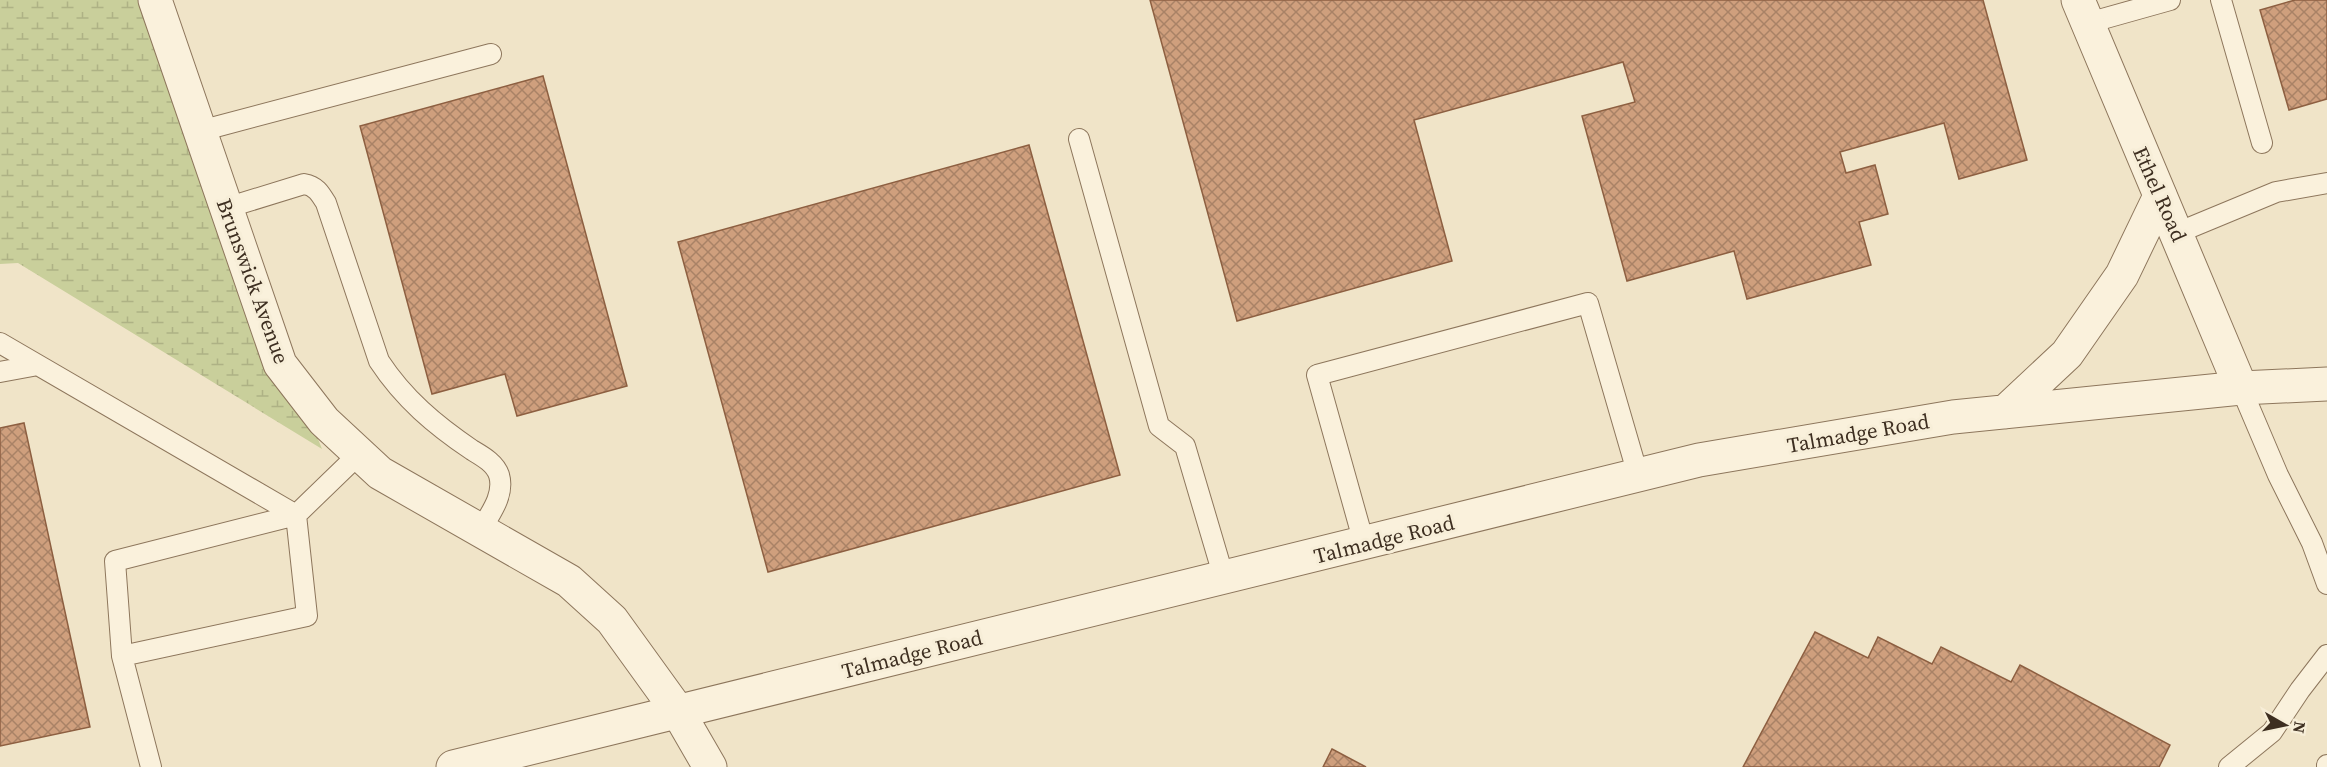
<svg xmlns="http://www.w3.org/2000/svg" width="2327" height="767" font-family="'Source Serif 4',serif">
	<defs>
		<pattern id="wetland-marsh" width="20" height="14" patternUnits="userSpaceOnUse" patternTransform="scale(1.5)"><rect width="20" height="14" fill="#c9cf9b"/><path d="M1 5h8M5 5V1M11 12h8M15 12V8" fill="none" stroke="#aeb285"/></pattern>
		<pattern id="building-cross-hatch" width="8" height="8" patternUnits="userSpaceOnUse" patternTransform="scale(1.5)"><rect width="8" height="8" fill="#cf9f7d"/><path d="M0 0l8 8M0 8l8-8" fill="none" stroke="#a98266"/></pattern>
	</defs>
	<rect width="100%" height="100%" fill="#f0e4c8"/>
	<path fill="url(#wetland-marsh)" d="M0,0H144L322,449L18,263L0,264Z"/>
	<path fill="url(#building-cross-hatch)" stroke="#8d5f41" stroke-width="1.5" d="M1150,0H1983L2027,160L1959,179L1944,123L1840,152L1846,173L1875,165L1888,214L1859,222L1871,265L1747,299L1734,251L1627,281L1582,116L1635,102L1623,62L1414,120L1452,261L1237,321Z
		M2295,0H2327V99L2289,110L2260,10Z
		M543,76L627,386L517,416L505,374L432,394L360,126Z
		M1029,145L1120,475L768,572L678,242Z
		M24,423L90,727L0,746V428Z
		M1815,632L1868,658L1878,637L1932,664L1941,647L2011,682L2020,665L2170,745L2159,767H1743Z
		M1332,749L1366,767H1323Z"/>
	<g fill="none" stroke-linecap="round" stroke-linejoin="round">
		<defs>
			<path id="service" d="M2221,0L2262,143
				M2088,23L2170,0
				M200,131L491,54
				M1079,139L1159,426L1185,446L1224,578
				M226,208L304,184C316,186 320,193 326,203L379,361C404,399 435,425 472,450C482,456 495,463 499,475C505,495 490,514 480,531
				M2177,233L2276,192L2327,183
				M0,343L296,515
				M0,372L38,365
				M2241,388L2278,475L2312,543L2327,584
				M296,515L115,561L122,656L307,616L296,515L359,454
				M1364,543L1317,375L1588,303L1638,475
				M122,656L151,767
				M2229,767L2272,732L2300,690L2327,655
				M2327,767V765"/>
			<path id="minor" d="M155,0L280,364L324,421L380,473L569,581L612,620L677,710L710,767
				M2078,0L2241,388"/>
			<path id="tertiary" d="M2005,412L2067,354L2122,275L2160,196
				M453,767L1699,460L1953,417L2241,388L2327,384"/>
		</defs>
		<use href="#service" stroke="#8d765c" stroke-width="22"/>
		<use href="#minor" stroke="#8d765c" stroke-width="35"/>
		<use href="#tertiary" stroke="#8d765c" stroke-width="35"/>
		<use href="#service" stroke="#faf1dc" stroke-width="20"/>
		<use href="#minor" stroke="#faf1dc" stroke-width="33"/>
		<use href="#tertiary" stroke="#faf1dc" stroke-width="33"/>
	</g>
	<g text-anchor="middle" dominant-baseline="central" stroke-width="6" stroke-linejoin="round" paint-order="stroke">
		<g font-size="21" fill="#3d2e20" stroke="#f7eed8">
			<text transform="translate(2160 194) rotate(66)">Ethel Road</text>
			<text transform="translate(253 281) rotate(70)">Brunswick Avenue</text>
			<text transform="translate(1858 433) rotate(-10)">Talmadge Road</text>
			<text transform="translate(1384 539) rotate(-14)">Talmadge Road</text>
			<text transform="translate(912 654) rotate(-14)">Talmadge Road</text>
		</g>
	</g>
	<g transform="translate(2285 725) rotate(99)" stroke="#f7eed8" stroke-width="4.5" paint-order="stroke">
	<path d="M0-4.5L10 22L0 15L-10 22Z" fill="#3d2e20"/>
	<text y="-9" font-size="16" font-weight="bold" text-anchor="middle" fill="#3d2e20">N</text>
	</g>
</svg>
